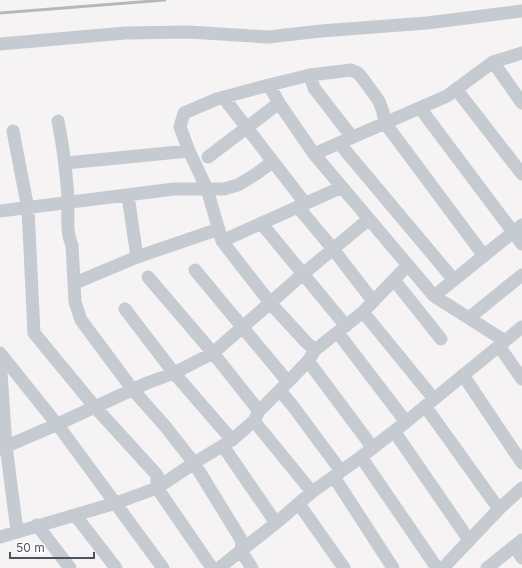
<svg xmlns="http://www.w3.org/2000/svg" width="522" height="568" font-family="Inter,sans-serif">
	<rect width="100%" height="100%" fill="#f5f3f3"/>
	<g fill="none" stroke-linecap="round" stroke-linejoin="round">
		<path stroke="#c6cbd2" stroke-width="13" d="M0,44L125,33L189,32L268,37L321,31L427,23L522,11
			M493,62L522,103
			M310,75L314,88L352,137
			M269,85L279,103L314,154L434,296L522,225
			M456,89L522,174
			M223,97L305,203
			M420,108L522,244
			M58,121C63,146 66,170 68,196C69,212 65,231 72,245L75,302L81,320L133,390L165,426L194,463L242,541L241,551L252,568
			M13,131L28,209L34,333L95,407L157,475V488L212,568
			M339,143L454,280
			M314,154L447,96L493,62L522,53
			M208,157L279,103
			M66,163L189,151
			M128,196L137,257
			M298,207L333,249L373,301
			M0,211L174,189H224L238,185L256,174L272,162
			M261,223L346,326
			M222,241L342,187
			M195,270L288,382
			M148,277L213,353L259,411
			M394,280L441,339
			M75,283L137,257L219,229
			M434,296L505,341
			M125,309L174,373L232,440
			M363,312L434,399
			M469,318L522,275
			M338,333L406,422
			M499,346L522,379
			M315,350L306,342L271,304L222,241L207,189L189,151L180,127L184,113L217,99L269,85L310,75L351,70L358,73L363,79L379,101L383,112L385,123L484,256
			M0,353L60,428L163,568
			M0,357L6,446L17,531
			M308,361L373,448
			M463,375L522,463
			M280,391L292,405L341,471
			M425,406L499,509
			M254,421L312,492
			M394,431L469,540
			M223,446L276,523
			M0,449L58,424L147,383L174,373L213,353L303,274L369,219
			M361,457L437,568
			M334,477L393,568
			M299,504L344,568
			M75,515L116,568
			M37,525L70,568
			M0,537L116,503L157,488L194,463L232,440L254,421L259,411L288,382L308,361L315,350L363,312L408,265
			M515,547L522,558
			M219,568L276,523L312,492L361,457L406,422L522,327
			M443,568L499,509L522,488
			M487,568L522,540"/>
		<path stroke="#b6b7bc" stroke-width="3" d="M0,13L165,0"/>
	</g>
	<path d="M10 552v6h84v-6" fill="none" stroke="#4d535e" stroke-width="2"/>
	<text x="16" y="552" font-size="12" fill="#4d535e" stroke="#ffffff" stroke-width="3" paint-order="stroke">50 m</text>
</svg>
